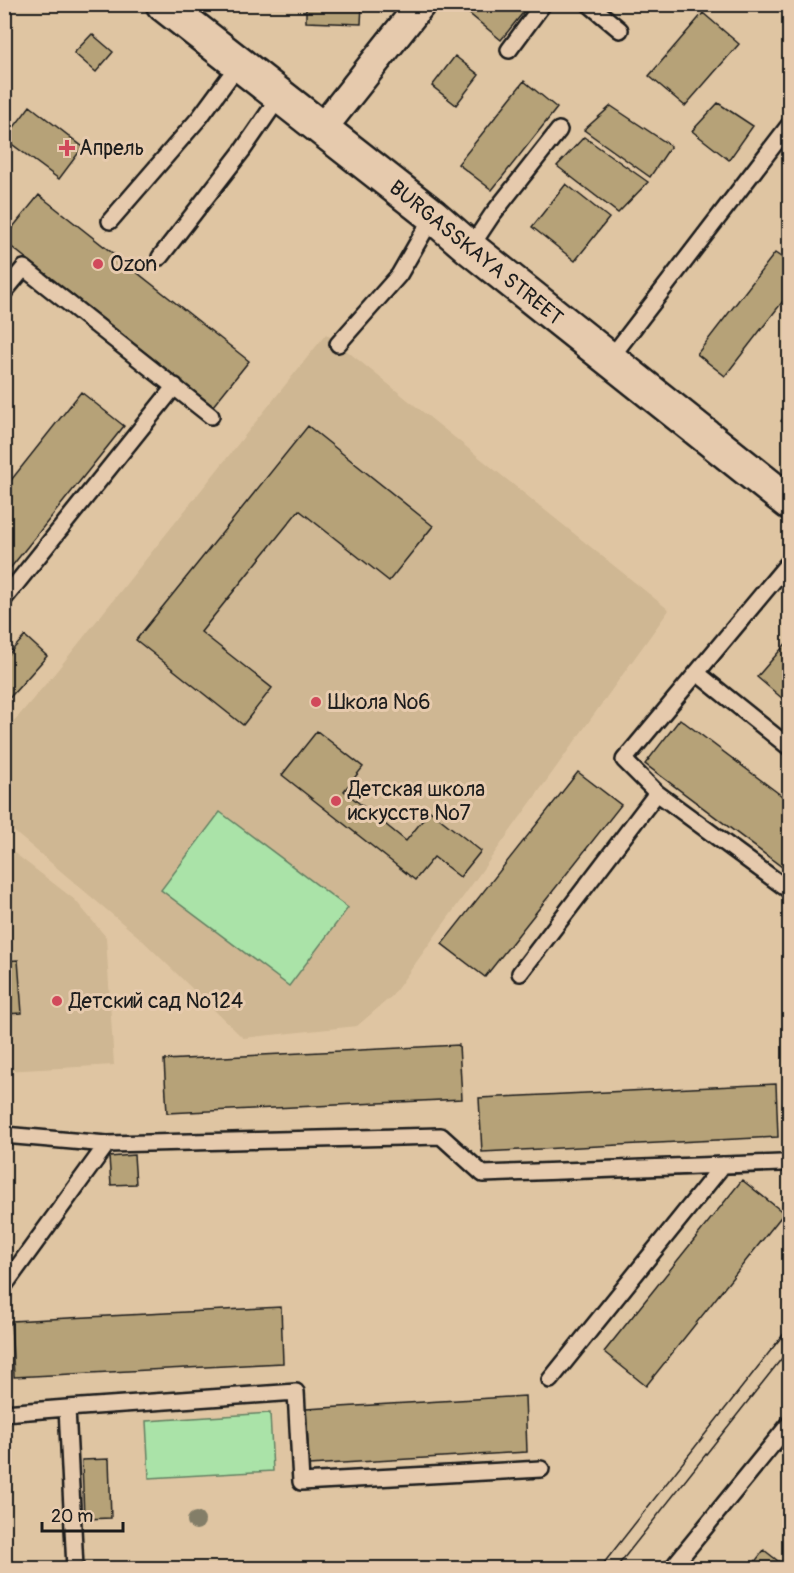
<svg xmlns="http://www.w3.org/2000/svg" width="794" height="1573" font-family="Pangolin,sans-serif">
	<rect width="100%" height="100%" fill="#dfc5a2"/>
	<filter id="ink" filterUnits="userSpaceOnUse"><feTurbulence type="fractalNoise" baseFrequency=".0167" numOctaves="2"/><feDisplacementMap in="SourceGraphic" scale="12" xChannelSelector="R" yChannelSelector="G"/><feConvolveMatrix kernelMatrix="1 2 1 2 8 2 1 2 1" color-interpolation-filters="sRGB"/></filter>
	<g filter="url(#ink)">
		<path fill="#cfb793" d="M326,334L669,610L392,996L357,1026L243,1038L140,938L5,824V732L55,673Z
			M4,845L75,900L106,937L114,1065L5,1071Z"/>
		<path fill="#aae3a8" stroke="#638062" stroke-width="1.5" d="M220,812L348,908L289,986L161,890Z
			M270,1413L273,1471L149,1478L146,1421Z"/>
		<path fill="#b6a278" stroke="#1c1c1c" stroke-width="1.5" d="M306,4H362L361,24L306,22Z
			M461,4H530L501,40L460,6Z
			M703,13L739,44L685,106L649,76Z
			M92,34L113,52L96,72L74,53Z
			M455,56L479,75L456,105L432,86Z
			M524,81L557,108L492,190L458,164Z
			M718,103L753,126L729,160L692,131Z
			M30,106L83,147L59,179L5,139Z
			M611,106L671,146L650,177L584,130Z
			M584,137L648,182L618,213L557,166Z
			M566,184L609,218L575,261L532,227Z
			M39,195L249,361L213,406L4,241V238Z
			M775,253L790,263V292L725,376L697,354Z
			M81,392L124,426L4,576V489Z
			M790,409V427L781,421Z
			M308,426L433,526L389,581L299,510L201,632L272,688L243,725L136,640Z
			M25,636L47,656L4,704V659Z
			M790,639V705L757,677Z
			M680,719L790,802V873L645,764Z
			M317,731L363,767L344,791L406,841L430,811L481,851L460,877L434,857L415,880L282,775Z
			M578,772L621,805L485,977L442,944Z
			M18,960L22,1013L4,1014V961Z
			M459,1045L462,1099L167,1113L164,1060Z
			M776,1084L778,1137L482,1152L479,1098Z
			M134,1155L136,1184L111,1185L109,1157Z
			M742,1180L784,1213L646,1386L604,1352Z
			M281,1307L283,1363L14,1377L11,1321Z
			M525,1396L527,1452L309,1465L306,1409Z
			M109,1459L111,1518L84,1519L82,1460Z
			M764,1550L787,1568H750Z"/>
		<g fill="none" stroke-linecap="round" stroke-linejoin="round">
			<defs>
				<path id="service" d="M589,4L620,30
					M509,50L543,4
					M110,221L200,117L239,64
					M470,248L492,215L559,130
					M160,257L242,151L280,96
					M4,292L24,268L211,416
					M338,344L399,275L433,216
					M609,360L790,124
					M790,561L624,760L657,793L790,891
					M4,599L175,386
					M697,673L790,748
					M520,973L657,793
					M4,1135L107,1144L441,1136L483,1174L781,1163
					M4,1286L107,1144
					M550,1380L723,1165
					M4,1413L67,1408
					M75,1568L67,1408L296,1392L301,1482L541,1469
					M672,1568L790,1423"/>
				<path id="minor" d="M321,130L421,4"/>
				<path id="tertiary" d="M163,4L433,216L470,248L790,503"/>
			</defs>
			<use href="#service" stroke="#1c1c1c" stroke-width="20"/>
			<use href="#minor" stroke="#1c1c1c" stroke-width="33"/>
			<use href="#tertiary" stroke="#1c1c1c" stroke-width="38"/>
			<use href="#service" stroke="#e6caad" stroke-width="15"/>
			<use href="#minor" stroke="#e6caad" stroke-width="28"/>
			<use href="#tertiary" stroke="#e6caad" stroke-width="33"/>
			<path stroke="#1c1c1c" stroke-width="1.5" d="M600,1568L790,1326
				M616,1568L790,1348"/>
		</g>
		<circle fill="#837e68" cx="196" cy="1521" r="9"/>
	</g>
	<g fill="#d1495b" stroke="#e6caad" stroke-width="2">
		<path d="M64 139h6v6h6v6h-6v6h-6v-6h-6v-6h6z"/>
		<circle cx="98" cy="264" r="6"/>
		<circle cx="316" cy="702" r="6"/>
		<circle cx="336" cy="801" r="6"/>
		<circle cx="57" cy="1001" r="6"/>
	</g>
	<g text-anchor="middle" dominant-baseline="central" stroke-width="6" stroke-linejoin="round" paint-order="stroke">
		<g font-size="21" fill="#1c1c1c" stroke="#e6caad" text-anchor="start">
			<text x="79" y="148">Апрель</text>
			<text x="110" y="264">Ozon</text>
			<text x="328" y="702">Школа №6</text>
			<text x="348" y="789">Детская школа<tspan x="348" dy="24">искусств №7</tspan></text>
			<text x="69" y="1001">Детский сад №124</text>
		</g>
		<g font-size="21" fill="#1c1c1c" stroke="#e6caad">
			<text transform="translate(476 253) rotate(39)">BURGASSKAYA STREET</text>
		</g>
	</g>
	<rect width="794" height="1573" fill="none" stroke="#e6caad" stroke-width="24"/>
	<rect x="12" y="12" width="770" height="1549" fill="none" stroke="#1c1c1c" stroke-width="2" filter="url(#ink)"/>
	<path d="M42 1522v9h81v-9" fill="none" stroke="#1c1c1c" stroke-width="3"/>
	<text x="51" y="1522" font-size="18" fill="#1c1c1c" stroke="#e6caad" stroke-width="4.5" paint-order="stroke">20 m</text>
</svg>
